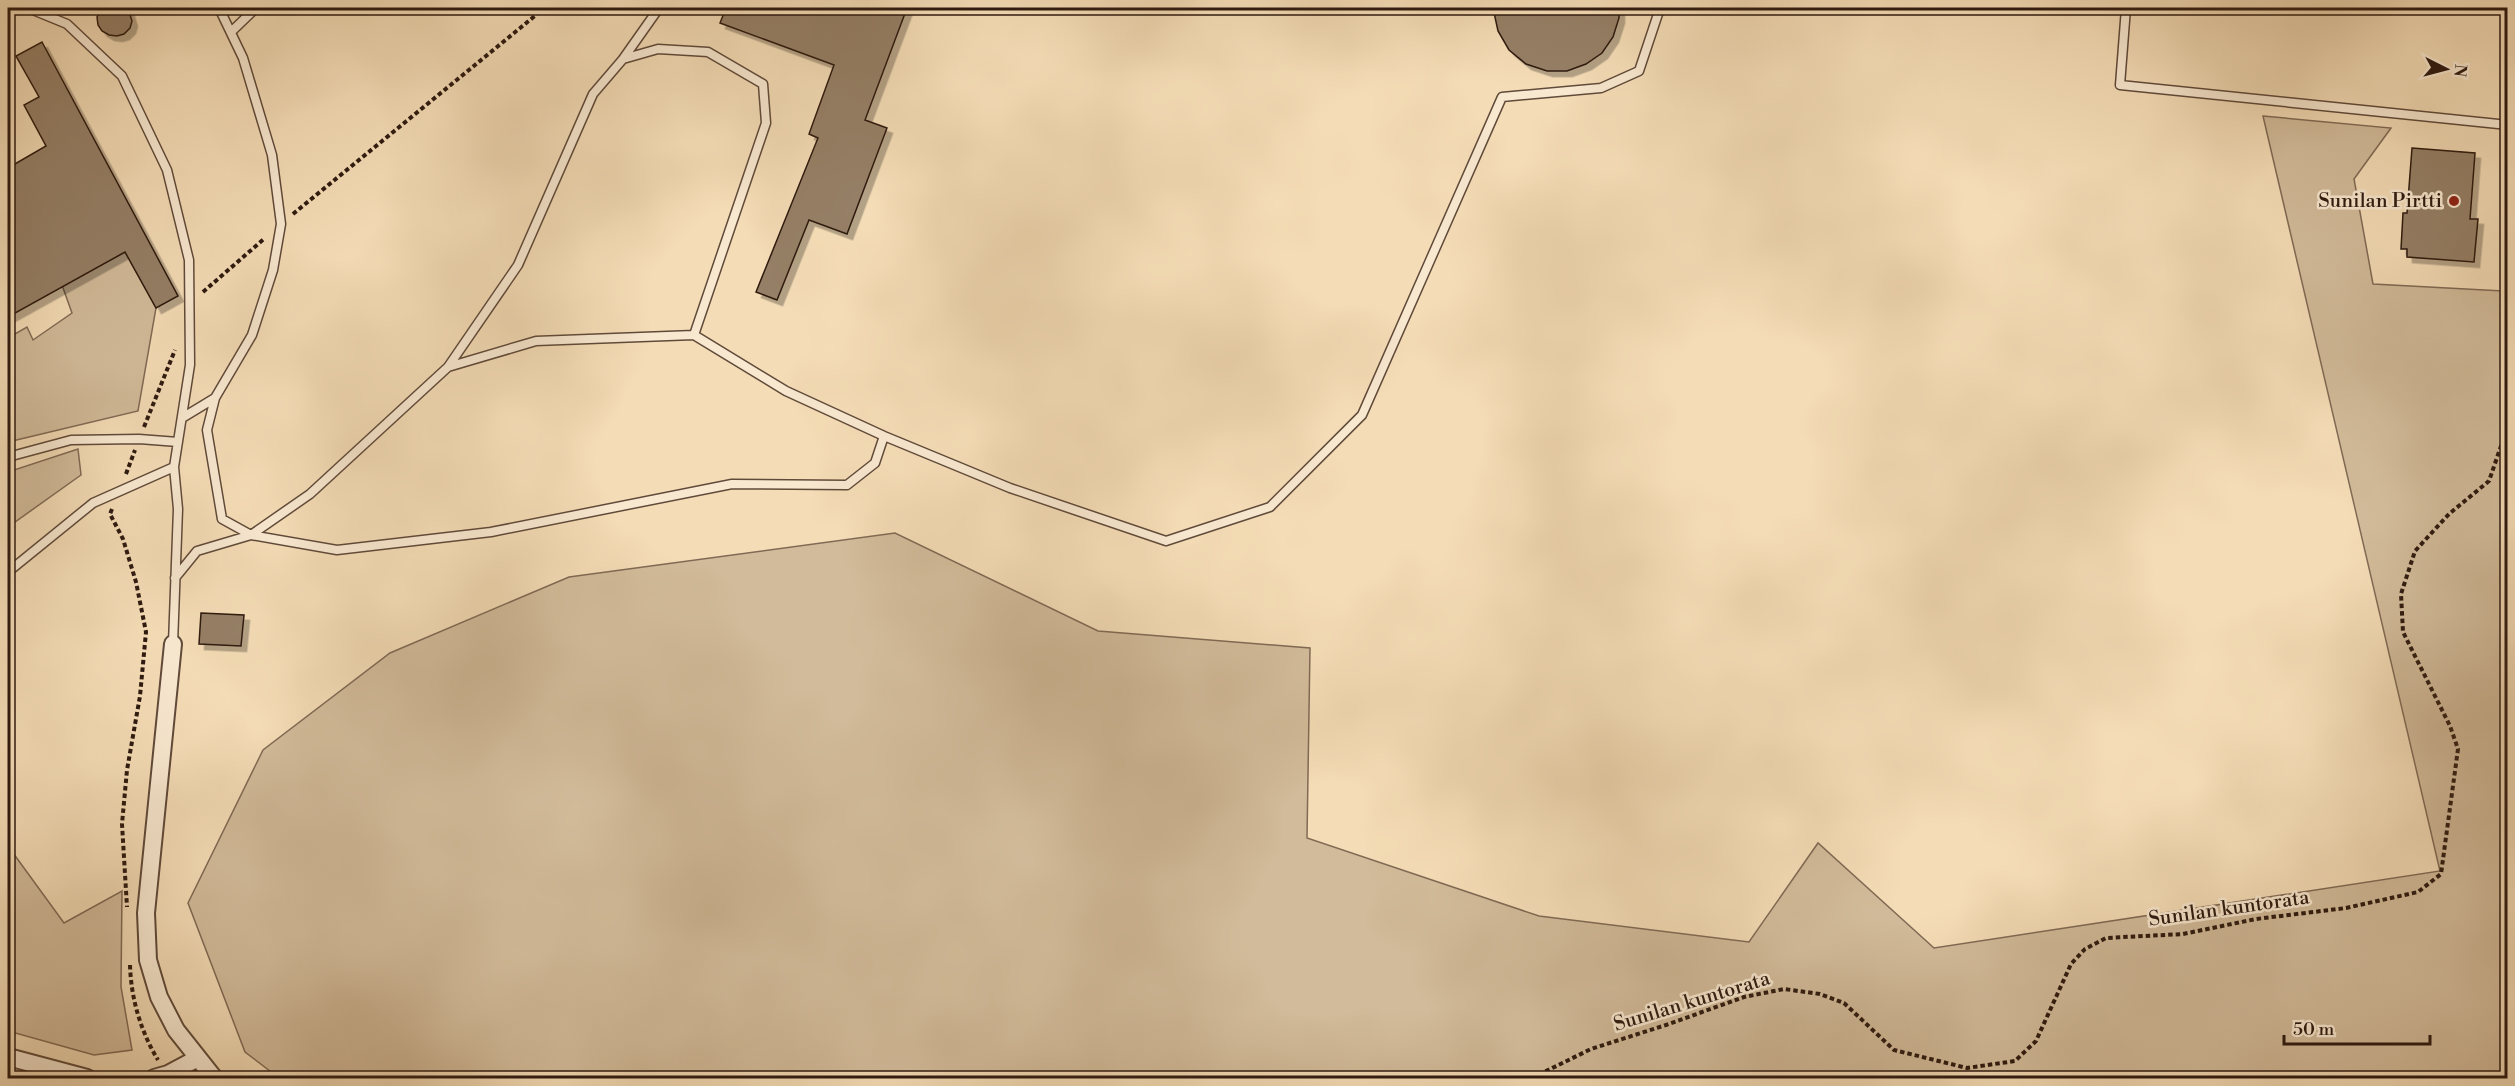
<svg xmlns="http://www.w3.org/2000/svg" width="2515" height="1086" font-family="'Libre Bodoni',serif">
	<defs>
		<filter id="shadow"><feDropShadow dx="5.5" dy="5.5" stdDeviation="0" flood-color="#0004"/></filter>
	</defs>
	<rect width="100%" height="100%" fill="#f4dcb6"/>
	<filter id="stains"><feTurbulence type="fractalNoise" baseFrequency=".00333" numOctaves="4"/><feColorMatrix values="0 0 0 0 .2 0 0 0 0 .09 0 0 0 0 .02 0 0 0 .5 -.17"/></filter>
	<radialGradient id="worn" r=".72"><stop offset=".6" stop-color="#630" stop-opacity="0"/><stop offset="1" stop-color="#630" stop-opacity=".3"/></radialGradient>
	<path fill="#d2bb9a" stroke="#806a55" stroke-width="1.5" d="M2263,116L2391,128L2354,179L2373,284L2503,291L2507,287V1078H279L245,1052L188,903L263,750L390,653L569,577L895,533L1098,631L1310,648L1307,838L1539,916L1749,942L1818,843L1934,948L2440,871Z
		M125,252L156,308L138,411L8,442V338L27,327L33,340L72,313L62,285Z
		M78,449L81,475L8,527V472Z
		M8,846L64,923L122,891L121,987L132,1050L94,1055L8,1031Z"/>
	<path fill="#957f66" stroke="#2e1a10" stroke-width="1.5" filter="url(#shadow)" d="M101,8H128L132,21L130,28L124,34L117,36L109,35L102,31L98,25L97,17Z
		M726,8H907L865,120L887,128L847,234L809,220L777,300L756,292L818,138L809,134L834,65L720,23Z
		M1493,8H1619V18L1613,37L1602,53L1586,64L1567,71H1547L1526,64L1509,50L1498,31Z
		M42,42L178,296L156,308L125,252L8,317V168L46,146L24,105L39,97L16,56Z
		M2412,148L2475,153L2470,219H2478L2474,262L2407,257V249H2401L2403,213H2407Z
		M201,613L244,615L241,646L199,644Z"/>
	<g fill="none" stroke-linecap="round" stroke-linejoin="round">
		<defs>
			<path id="lane" d="M28,8L67,24L122,76L167,170L189,260L190,365L174,467
				M2126,8L2120,85L2508,125
				M231,32L256,8
				M623,59L659,8
				M2506,233L2508,234
				M448,367L518,265L593,94L623,59L658,49L708,52L763,84L766,123L694,335
				M215,398L207,430L222,519L251,535L310,494L448,367L536,341L694,335L786,391L884,436L1010,488L1166,541L1270,507L1362,415L1502,97L1601,88L1639,71L1660,8
				M182,418L215,398L252,335L273,270L281,224L272,155L243,58L219,8
				M8,457L71,440L139,439L178,442
				M8,572L93,503L174,467L178,509L173,644
				M175,578L197,551L251,535L337,550L491,532L732,484L847,485L875,463L884,436"/>
			<path id="street" d="M173,644L146,913L148,960L159,997L176,1030L214,1078
				M8,1057L87,1078
				M154,1078L168,1074L198,1058"/>
		</defs>
		<use href="#lane" stroke="#604a3a" stroke-width="11"/>
		<use href="#street" stroke="#604a3a" stroke-width="20"/>
		<path stroke="#2e1a10" stroke-width="4" stroke-dasharray="4.5 3" stroke-linecap="butt" d="M293,214L536,15L540,8
			M2506,246L2508,318
			M203,292L265,238
			M144,427L175,350
			M126,474L135,450
			M112,509L110,514L123,539L136,582L146,632L140,696L127,770L122,824L127,907
			M130,965C131,999 141,1032 158,1060
			M1532,1078L1591,1049L1666,1025L1744,997L1784,989L1820,994L1844,1003L1894,1050L1967,1068L2015,1061L2036,1041L2071,964L2085,949L2106,938L2183,934L2256,919L2346,908L2418,892L2441,874L2458,749L2450,726L2403,632L2401,594L2415,551L2449,514L2489,481L2502,443L2508,409"/>
		<use href="#lane" stroke="#f8e8d0" stroke-width="8"/>
		<use href="#street" stroke="#f8e8d0" stroke-width="16"/>
	</g>
	<circle fill="#8f2418" stroke="#f8e8d0" stroke-width="2" cx="2454" cy="201" r="6"/>
	<g text-anchor="middle" dominant-baseline="central" stroke-width="5" stroke-linejoin="round" paint-order="stroke">
		<g font-size="20" fill="#2e1a10" stroke="#f8e8d0" text-anchor="end">
			<text x="2442" y="201">Sunilan Pirtti</text>
		</g>
		<g font-size="20" fill="#2e1a10" stroke="#f8e8d0">
			<text transform="translate(2229 909) rotate(-8)">Sunilan kuntorata</text>
			<text transform="translate(1692 1002) rotate(-17)">Sunilan kuntorata</text>
		</g>
	</g>
	<rect width="2515" height="1086" fill="none" stroke="#f4dcb6" stroke-width="30"/>
	<rect x="9" y="9" width="2497" height="1068" fill="none" stroke="#2e1a10" stroke-width="3"/>
	<rect x="15" y="15" width="2485" height="1056" fill="none" stroke="#2e1a10" stroke-width="1.5"/>
	<g transform="translate(2446 69) rotate(96)" stroke="#f8e8d0" stroke-width="4.5" paint-order="stroke">
	<path d="M0-4.5L10 22L0 15L-10 22Z" fill="#2e1a10"/>
	<text y="-9" font-size="16" font-weight="bold" text-anchor="middle" fill="#2e1a10">N</text>
	</g>
	<path d="M2284 1035v9h146v-9" fill="none" stroke="#2e1a10" stroke-width="3"/>
	<text x="2293" y="1035" font-size="18" fill="#2e1a10" stroke="#f8e8d0" stroke-width="4.5" paint-order="stroke">50 m</text>
	<rect width="100%" height="100%" filter="url(#stains)"/>
	<rect width="100%" height="100%" fill="url(#worn)"/>
</svg>
